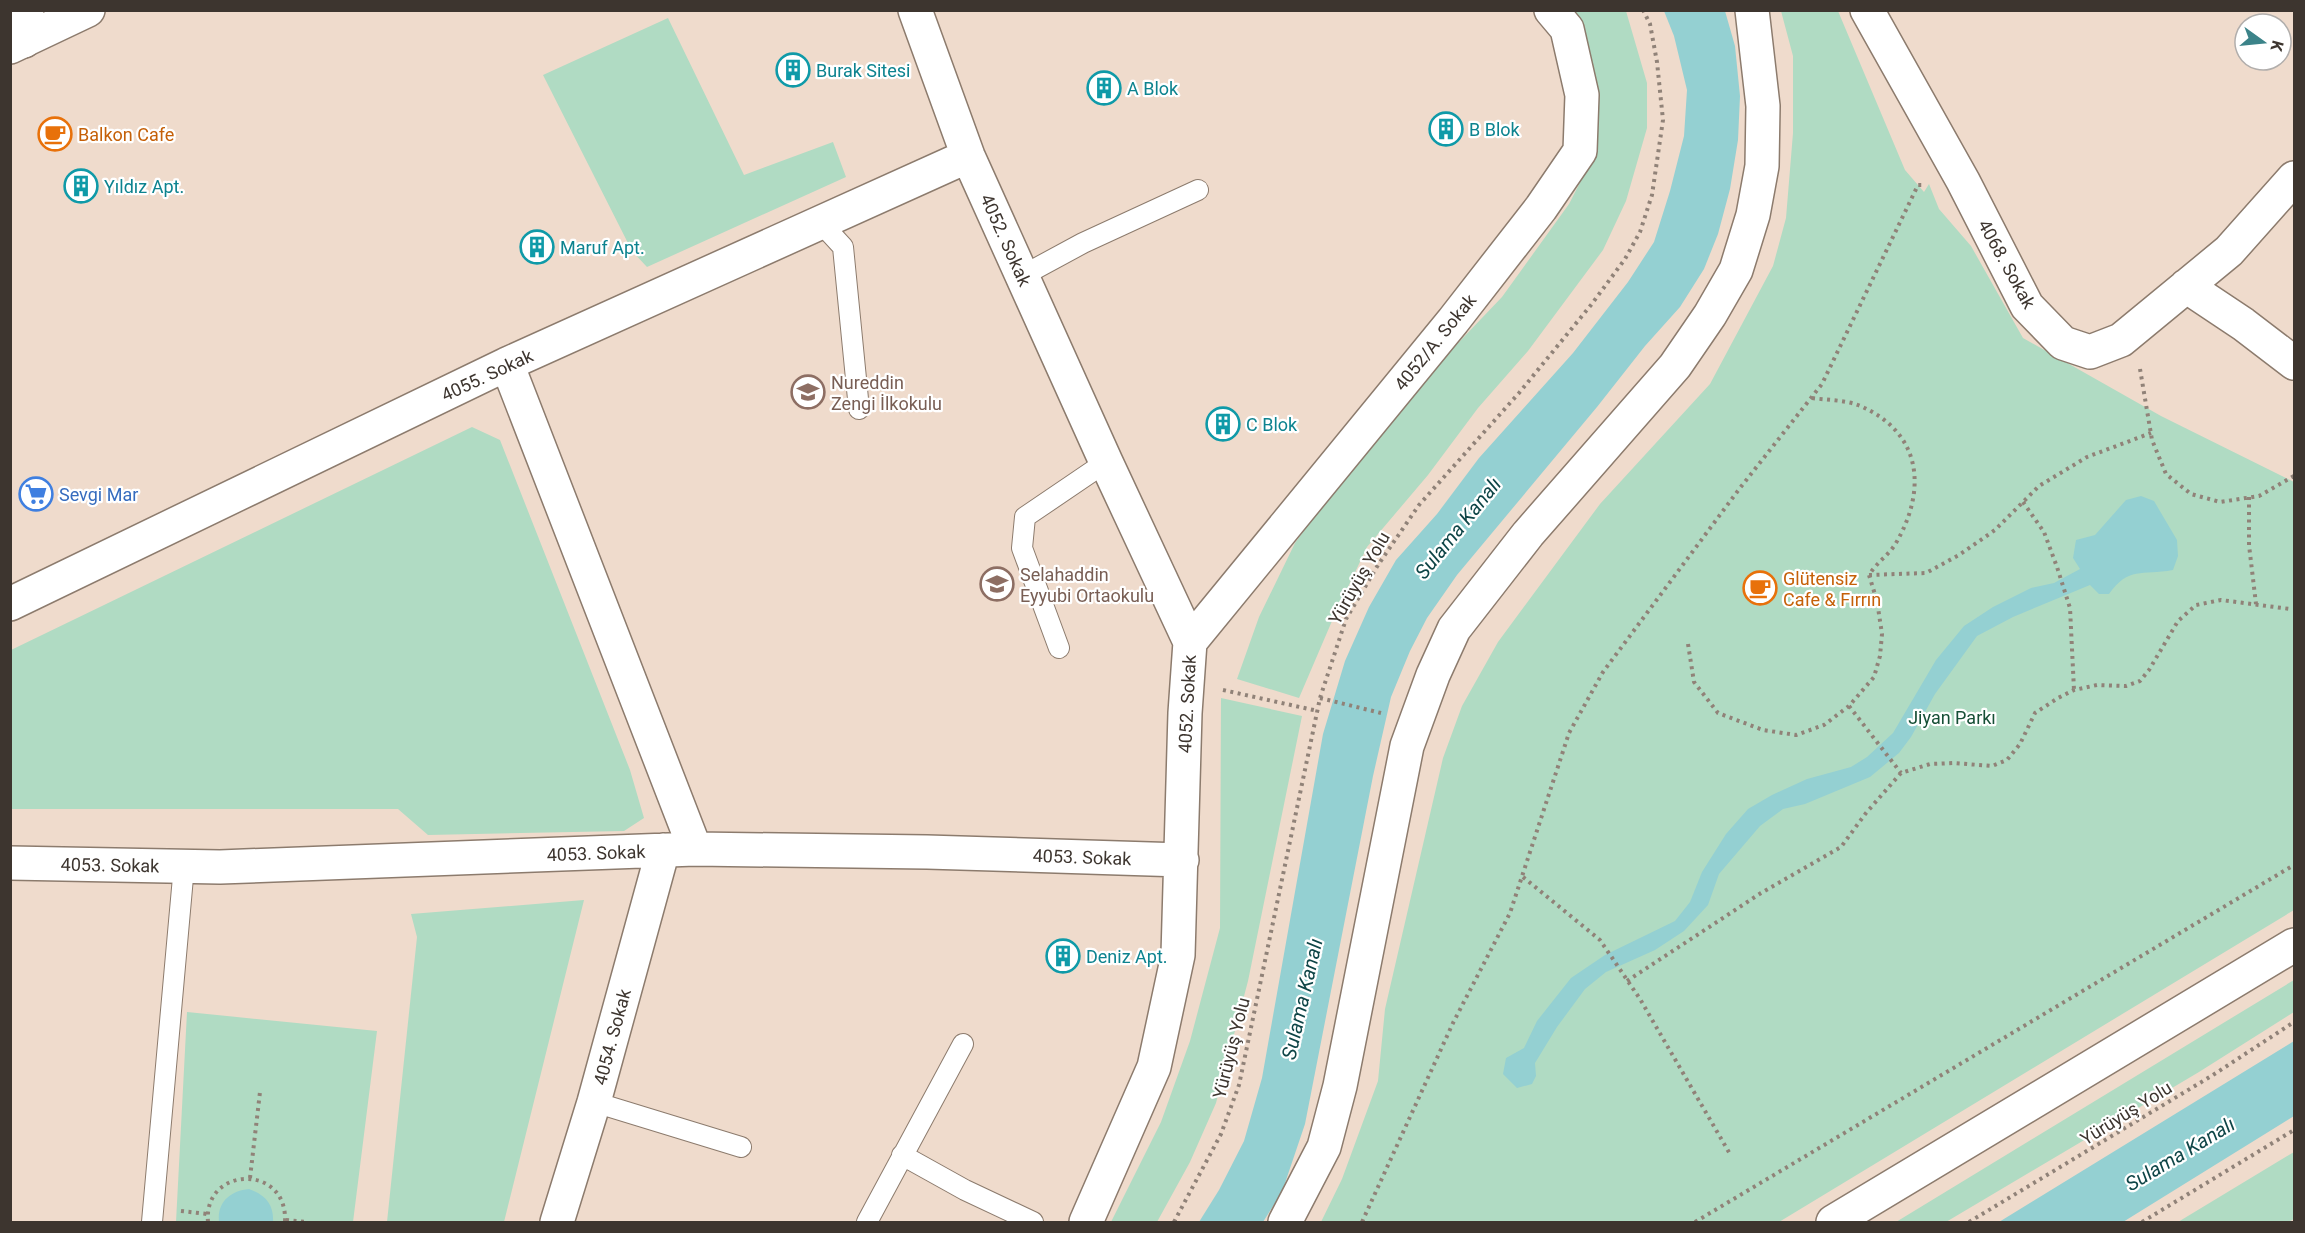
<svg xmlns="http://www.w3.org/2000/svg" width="2305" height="1233" font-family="Roboto,sans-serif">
	<rect width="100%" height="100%" fill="#efdbcc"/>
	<path fill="#b0dbc3" d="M1570,11H1626L1647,83V128L1626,201L1603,250L1528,351L1478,408L1428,475L1367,547L1332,621L1299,698L1237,679L1259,617L1295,543L1346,472L1417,386L1502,297L1569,204L1589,165L1598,130L1594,81Z
		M1781,11H1838L1905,170L1924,192L1929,184L1939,209L1971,246L2023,338L2161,416L2294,482V910L1779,1222H1321L1342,1179L1378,1081L1385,1009L1443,758L1462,706L1498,642L1600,504L1710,384L1773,266L1786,218L1793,133V56Z
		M668,18L744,175L833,142L846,177L647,267L632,251L543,75Z
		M472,427L500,440L630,770L644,818L624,831L428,835L398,809H11V650Z
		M1221,698L1302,716L1248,981L1216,1103L1190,1162L1157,1222H1111L1161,1122L1190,1041L1220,928Z
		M584,900L504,1222H387L417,937L411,914Z
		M2294,980V1012L2199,1072L1946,1222H1896Z
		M187,1012L377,1031L353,1222H176Z
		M2294,1152V1219L2288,1222H2178Z"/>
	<path fill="#94d0d2" d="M1664,11H1725L1735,46L1740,96L1738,140L1730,189L1718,234L1704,269L1680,307L1645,346L1597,407L1457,575L1427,618L1410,651L1391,697L1373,776L1305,1124L1282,1192L1263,1222H1199L1219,1190L1244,1141L1262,1078L1323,734L1345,661L1369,607L1396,560L1437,514L1479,458L1573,353L1628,282L1654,242L1670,191L1684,136L1687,90L1674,36Z
		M2141,496L2154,501L2177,540L2178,556L2173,570C2141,576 2129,566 2109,594H2099L2090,585L2013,617L1977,636L1935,694L1911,737L1899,753L1870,777L1805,804L1783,809L1760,826L1719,874L1708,905L1684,931L1655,950L1606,972L1585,989L1557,1027L1535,1063L1536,1076L1532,1084L1517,1088L1503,1074L1506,1058L1524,1048L1537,1021L1571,978L1605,955L1675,921L1690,902L1702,872L1726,834L1748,809L1772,795L1807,779L1851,767L1867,757L1893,733L1936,660L1964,626L1993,607L2031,588L2054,583L2080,569L2073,558L2076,540L2095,535L2126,500Z
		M2294,1041V1116L2123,1222H1999Z
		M249,1189C266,1195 274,1205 273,1222H219C217,1202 230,1191 249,1189Z"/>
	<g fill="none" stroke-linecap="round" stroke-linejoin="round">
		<defs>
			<path id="lane" d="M820,222L843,247L859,409
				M1022,276L1083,243L1198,190
				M1059,648L1022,548L1025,517L1106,462
				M594,1102L741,1147
				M902,1155L965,1190L1033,1222
				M152,1222L184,866
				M867,1222L963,1044"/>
			<path id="street" d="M915,10L968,156L1106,462L1190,642L1185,713L1178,955L1154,1067L1086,1222
				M1867,10L1963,181L2027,306L2063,343L2090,352L2121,340L2229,251L2294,178
				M10,47L88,10
				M2186,286L2243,324L2294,363
				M507,364L695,849
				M10,604L507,364L968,156
				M1190,642L1453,321L1541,208L1580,151L1582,95L1567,29L1551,10
				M10,863L220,867L695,849L927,852L1182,860
				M557,1222L594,1102L663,850
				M1285,1222L1324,1147L1340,1086L1407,746L1433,675L1454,629L1528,534L1675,366L1710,315L1736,270L1753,215L1762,166L1763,106L1752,10
				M1833,1222L2294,945"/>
			<path id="secondary" d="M24,41L27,10"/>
		</defs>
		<use href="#lane" stroke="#8c7b6d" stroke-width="22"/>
		<use href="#street" stroke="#8c7b6d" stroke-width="36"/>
		<use href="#secondary" stroke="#8c7b6d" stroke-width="36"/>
		<path stroke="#908278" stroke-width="4" stroke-dasharray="3 4.5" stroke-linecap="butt" d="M2140,369L2152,440L2166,474L2191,494L2220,502L2259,496L2294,476
			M2249,497V545L2256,604
			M2023,502L2044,532L2057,567L2070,608L2074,690
			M1869,575L1926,573L1959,555L1995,530L2039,486L2087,457L2151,433
			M1688,644L1694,682L1718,713L1763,730L1796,735L1824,725L1849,706L1874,677L1880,656L1882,634L1877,601L1869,575C1876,563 1889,555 1896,543C1928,488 1921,431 1858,405C1845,400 1826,400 1812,398
			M1223,690L1318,711
			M1320,698L1381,713
			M1849,706L1901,773
			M1523,877L1600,940L1640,999L1730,1154
			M1627,981L1761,893L1841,847L1866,813L1901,773L1930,764L1954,763L1992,766L2007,760L2020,744L2035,713L2058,698L2074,690L2097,685L2126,686L2140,681L2149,670L2178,621L2196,605L2221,600L2290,609
			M250,1178L260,1092
			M181,1211L207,1214
			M286,1220L306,1222
			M208,1222C203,1166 288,1163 285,1222
			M1174,1222L1221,1134L1239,1085L1320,698L1346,619L1378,565L1419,505L1519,393L1591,305L1625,259L1640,232L1652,195L1663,120L1657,62L1650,24L1643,10
			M1362,1222L1453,1023L1510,913L1569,733L1603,672L1740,488L1822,384L1918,185H1923
			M1695,1222L2294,865
			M1969,1222L2213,1075L2294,1022
			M2142,1222L2294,1130"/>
		<use href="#lane" stroke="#fff" stroke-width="20"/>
		<use href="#street" stroke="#fff" stroke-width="33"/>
		<use href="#secondary" stroke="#fff" stroke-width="33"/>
	</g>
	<defs>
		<symbol id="building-ring" viewBox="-11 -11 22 22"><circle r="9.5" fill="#fff" stroke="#0f9aa8" stroke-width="1.5"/><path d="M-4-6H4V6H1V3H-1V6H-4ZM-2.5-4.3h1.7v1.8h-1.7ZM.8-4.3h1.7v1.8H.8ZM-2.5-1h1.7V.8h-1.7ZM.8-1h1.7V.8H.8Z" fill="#0f9aa8"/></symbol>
		<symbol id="cafe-ring" viewBox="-11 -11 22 22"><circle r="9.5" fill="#fff" stroke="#e8710a" stroke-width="1.5"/><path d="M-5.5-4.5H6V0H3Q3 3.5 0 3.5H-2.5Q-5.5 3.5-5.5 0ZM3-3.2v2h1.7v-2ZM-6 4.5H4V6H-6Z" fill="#e8710a"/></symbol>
		<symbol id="school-ring" viewBox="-11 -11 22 22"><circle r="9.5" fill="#fff" stroke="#8d6e63" stroke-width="1.5"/><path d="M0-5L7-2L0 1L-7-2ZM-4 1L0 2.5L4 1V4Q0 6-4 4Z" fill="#8d6e63"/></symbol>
		<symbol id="supermarket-ring" viewBox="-11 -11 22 22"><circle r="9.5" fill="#fff" stroke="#3f7fe0" stroke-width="1.5"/><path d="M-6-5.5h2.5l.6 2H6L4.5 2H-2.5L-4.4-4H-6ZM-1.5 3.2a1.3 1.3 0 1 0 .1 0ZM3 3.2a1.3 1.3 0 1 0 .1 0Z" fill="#3f7fe0"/></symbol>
	</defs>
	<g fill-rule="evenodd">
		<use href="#building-ring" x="774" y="51" width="38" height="38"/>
		<use href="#building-ring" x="1085" y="69" width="38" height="38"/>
		<use href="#building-ring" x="1427" y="110" width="38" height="38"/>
		<use href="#cafe-ring" x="36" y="115" width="38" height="38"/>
		<use href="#building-ring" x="62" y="167" width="38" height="38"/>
		<use href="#building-ring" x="518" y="228" width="38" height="38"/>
		<use href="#school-ring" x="789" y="373" width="38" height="38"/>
		<use href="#building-ring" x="1204" y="405" width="38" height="38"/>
		<use href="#supermarket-ring" x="17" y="475" width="38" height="38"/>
		<use href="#school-ring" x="978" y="565" width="38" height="38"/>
		<use href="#cafe-ring" x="1741" y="569" width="38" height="38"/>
		<use href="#building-ring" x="1044" y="937" width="38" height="38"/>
	</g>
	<g text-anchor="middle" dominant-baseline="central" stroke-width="4.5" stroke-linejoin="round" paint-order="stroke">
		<g font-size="18" fill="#0d838f" stroke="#fff" text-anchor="start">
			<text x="816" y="70">Burak Sitesi</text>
			<text x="1127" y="88">A Blok</text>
			<text x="1469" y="129">B Blok</text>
			<text x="104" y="186">Yıldız Apt.</text>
			<text x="560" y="247">Maruf Apt.</text>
			<text x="1246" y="424">C Blok</text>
			<text x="1086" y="956">Deniz Apt.</text>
		</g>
		<g font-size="18" fill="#c56008" stroke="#fff" text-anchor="start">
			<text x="78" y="134">Balkon Cafe</text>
			<text x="1783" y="578">Glütensiz<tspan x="1783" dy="21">Cafe &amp; Fırrın</tspan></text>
		</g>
		<g font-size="18" fill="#3d352f" stroke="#fff">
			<text transform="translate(1006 240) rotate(66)">4052. Sokak</text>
			<text transform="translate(2007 264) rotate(61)">4068. Sokak</text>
			<text transform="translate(1435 342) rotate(-51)">4052/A. Sokak</text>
			<text transform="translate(487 375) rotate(-25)">4055. Sokak</text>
			<text transform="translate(1359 578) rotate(-60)">Yürüyüş Yolu</text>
			<text transform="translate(1187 704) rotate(-87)">4052. Sokak</text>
			<text transform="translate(596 853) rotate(-2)">4053. Sokak</text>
			<text transform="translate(1082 857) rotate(2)">4053. Sokak</text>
			<text transform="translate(110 865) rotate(1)">4053. Sokak</text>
			<text transform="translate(612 1037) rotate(-75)">4054. Sokak</text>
			<text transform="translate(1231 1048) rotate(-76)">Yürüyüş Yolu</text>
			<text transform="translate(2126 1113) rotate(-32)">Yürüyüş Yolu</text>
		</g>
		<g font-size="18" fill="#785e54" stroke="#fff" text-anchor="start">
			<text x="831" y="382">Nureddin<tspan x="831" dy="21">Zengi İlkokulu</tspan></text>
			<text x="1020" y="574">Selahaddin<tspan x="1020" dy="21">Eyyubi Ortaokulu</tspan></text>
		</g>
		<g font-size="18" fill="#366cbe" stroke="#fff" text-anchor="start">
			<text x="59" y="494">Sevgi Mar</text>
		</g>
		<g font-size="18" fill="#164f36" stroke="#fff">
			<text x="1952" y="717">Jiyan Parkı</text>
		</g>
		<g font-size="20" font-style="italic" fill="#0e4547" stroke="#fff">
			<text transform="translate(1458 528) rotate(-51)">Sulama Kanalı</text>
			<text transform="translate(1302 999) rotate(-77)">Sulama Kanalı</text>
			<text transform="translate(2180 1154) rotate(-31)">Sulama Kanalı</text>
		</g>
	</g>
	<rect width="2305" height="1233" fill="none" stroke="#3d352f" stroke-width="24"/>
	<g transform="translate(2263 42) rotate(105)"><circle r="28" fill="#ffffff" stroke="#b1aeac" stroke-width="1.5"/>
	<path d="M0-4.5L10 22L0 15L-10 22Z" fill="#3b8389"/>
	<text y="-9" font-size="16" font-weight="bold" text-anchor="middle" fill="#3d352f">K</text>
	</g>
</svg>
